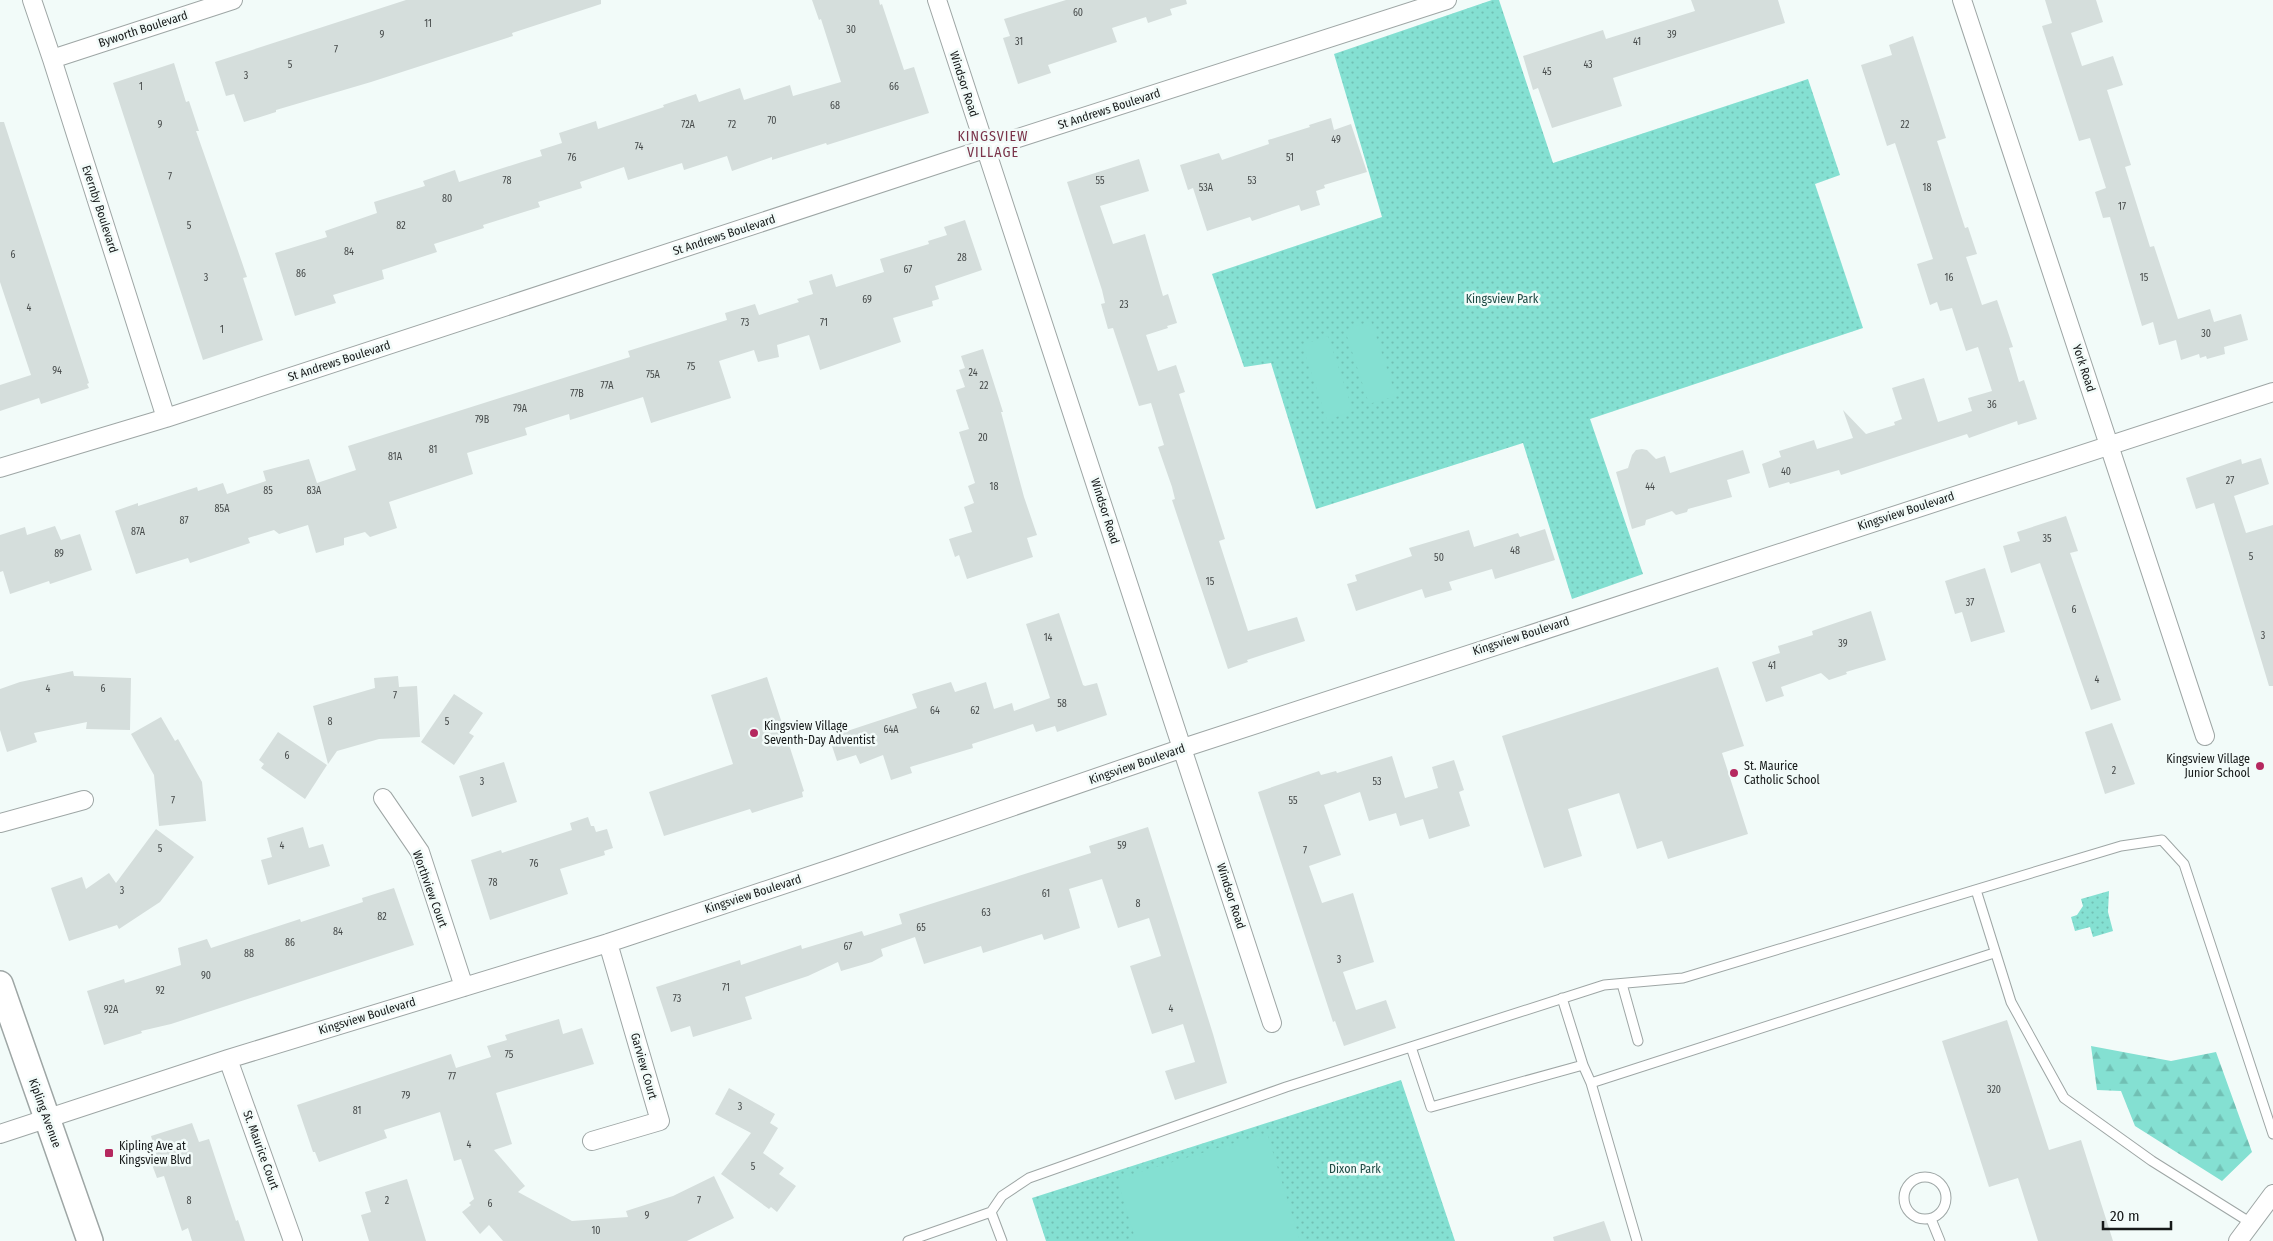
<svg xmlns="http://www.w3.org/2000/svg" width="2273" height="1241" font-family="'Fira Sans Condensed',sans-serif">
	<defs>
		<pattern id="grass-dots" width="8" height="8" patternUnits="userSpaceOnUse" patternTransform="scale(1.25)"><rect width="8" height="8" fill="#84e0d2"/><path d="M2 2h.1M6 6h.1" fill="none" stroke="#71c0b4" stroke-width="1.8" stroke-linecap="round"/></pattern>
		<pattern id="forest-firs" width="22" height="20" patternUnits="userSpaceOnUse" patternTransform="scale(1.25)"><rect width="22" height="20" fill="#84e0d2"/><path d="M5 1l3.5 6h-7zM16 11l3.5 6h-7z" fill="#71c0b4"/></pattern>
	</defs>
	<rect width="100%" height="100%" fill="#f2fbf9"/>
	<path fill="url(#grass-dots)" d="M1492,0H1499L1553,163L1808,79L1840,175L1815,184L1863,328L1590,419L1643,574L1572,599L1523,443L1316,509L1271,363L1244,367L1212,274L1382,217L1334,54Z
		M2109,891L2108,912L2113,931L2093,937L2090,927L2075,931L2071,917L2077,915L2083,906L2081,899Z
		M1401,1080L1455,1241H1046L1032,1198Z"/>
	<path fill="url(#forest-firs)" d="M2091,1046L2171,1061L2216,1052L2252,1152L2222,1181L2135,1126L2121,1091L2097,1090Z"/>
	<path fill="#84e0d2" d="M1371,321L1396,396L1369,404L1345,330Z
		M1328,336L1353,411L1327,420L1302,345Z
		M1267,1133L1300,1241H1136L1117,1179Z"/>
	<path fill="#d5dedc" d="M406,0H601V4L512,33L513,36L371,82L276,110V112L244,122L234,94L226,96L215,62Z
		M812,0H879L880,5L882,4L904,70L914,67L929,113L827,145L826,143L772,160V157L732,171L727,156L684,170L682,163L628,180L624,167L580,182L582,188L538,202L540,207L483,225L484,228L434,244L437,252L382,270L384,279L333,295L336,303L295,316L275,253L327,237L325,231L377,213L374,202L425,186L423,181L455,170L459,182L522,162L542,156L540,150L562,143L559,133L596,121L598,129L664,107L663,105L696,94L699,102L740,88L744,100L790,85L793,96L841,82L821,19L819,20Z
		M1066,0H1186L1187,4L1170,9L1172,15L1148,23L1146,17L1112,28L1117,42L1048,65L1051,73L1018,84L1003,38L1010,36L1004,19Z
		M1691,0H1778L1785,23L1613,78L1622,106L1552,128L1538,88L1533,90L1523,56L1603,30L1606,39L1695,11Z
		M2045,0H2096L2103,22L2071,33L2082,66L2113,56L2123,85L2107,90L2131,165L2125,167L2150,247L2154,246L2178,319L2210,309L2214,322L2241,314L2248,340L2224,347L2225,354L2207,359L2206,356L2200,358L2199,354L2181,360L2176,340L2159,345L2153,322L2142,326L2110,217L2103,218L2095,192L2106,188L2090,138L2079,141L2042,26L2052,23Z
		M1913,36L1946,138L1937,141L1965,228L1968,227L1977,254L1966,257L1982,305L1997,300L2013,347L2009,348L2019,382L2024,380L2037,419L2018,425L2017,421L1969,438L1967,434L1841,475L1839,470L1790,484L1789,482L1769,488L1762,464L1781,457L1779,451L1814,440L1817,449L1853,438L1843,410L1866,434L1895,425L1894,422L1902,419L1892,388L1924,378L1938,422L1972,411L1968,398L1992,391L1978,347L1966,351L1952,308L1940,311L1937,302L1930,305L1917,264L1933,259L1895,143L1887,146L1861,65L1892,55L1889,45Z
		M174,63L186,102L189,101L199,131H196L237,248L247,277L243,278L263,340L203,360L113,83Z
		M1331,118L1334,130L1351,124L1367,172L1324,185L1325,188L1316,191L1320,205L1301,211L1299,205L1252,221L1250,217L1207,231L1193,188L1188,190L1180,165L1219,153L1222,160L1269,144L1268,140L1310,127L1309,125Z
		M0,122H4L89,383L87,384L89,388L41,404L39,398L0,411V385L31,375L0,282Z
		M1139,159L1149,191L1100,206L1113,244L1145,234L1163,296L1168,294L1177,323L1167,326L1168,328L1146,335L1158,371L1176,365L1185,392L1179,394L1225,539L1219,541L1248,631L1297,617L1305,641L1247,660L1248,662L1228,669L1172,500L1175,499L1172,487L1158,447L1164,445L1151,403L1139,406L1113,328L1108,329L1101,304L1105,303L1102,290L1067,182Z
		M965,220L982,270L935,286L939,299L932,301L933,306L893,318L901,342L820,370L809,335L777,345L779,357L758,362L754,350L719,361L731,398L651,423L643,397L570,420L569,414L525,428L527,435L467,453L473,474L389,502L397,528L370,537L365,532L344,538V545L316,553L308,525L279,534L274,530L248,538L250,543L190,563L188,558L136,574L115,511L138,503V506L197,487L198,491L223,483L227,494L266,481L263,471L309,459L317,483L356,470L348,446L630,357L628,351L727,320L725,313L755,304L759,315L799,302L797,299L813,294L809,281L832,274L836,287L884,272L880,259L929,244L928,241L947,235L944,227Z
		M983,349L1003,412H1001L1024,497L1037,535L1027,538L1033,557L967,579L959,555L955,557L949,539L972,532L964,507L974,503L968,486L975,483L959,432L969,429L956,390L965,387L959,370L965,368L961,356Z
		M1642,449L1647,450L1656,459L1665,456L1670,473L1743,450L1750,473L1727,480L1732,497L1688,509L1687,512L1676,515L1672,511L1646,520L1645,525L1632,529L1616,472L1628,468L1632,455L1636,450Z
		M2261,458L2269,484L2234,496L2246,533L2273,525V686H2269L2214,503L2196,509L2186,478L2241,459L2242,464Z
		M2066,516L2078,551L2070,553L2121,700L2091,710L2040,563L2011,573L2003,546L2020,541L2017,532Z
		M55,526L61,540L80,534L92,570L50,584L49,581L10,594L3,571L0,572V535L25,527L27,535Z
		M1545,529L1555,560L1495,579L1492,569L1449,582L1452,590L1425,598L1422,589L1356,611L1347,584L1357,581L1355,575L1412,556L1409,548L1469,530L1474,547L1518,533L1520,537Z
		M1985,568L2005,632L1971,642L1962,612L1955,614L1945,581Z
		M1871,611L1886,660L1846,672L1847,674L1829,680L1821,673L1781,687L1784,696L1766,702L1752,662L1780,653L1778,646L1813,635L1812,631Z
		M1059,613L1083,685L1085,686L1097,683L1107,715L1057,732L1055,726L1036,732L1033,724L972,744L973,748L910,767L912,773L891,780L883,755L860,764L856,755L837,761L829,737L917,708L912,694L951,682L955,692L986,682L994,709L1012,703L1014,711L1050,698L1026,624Z
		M1718,667L1744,746L1722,753L1748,834L1668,859L1662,841L1637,849L1619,793L1568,809L1582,856L1544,868L1502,736Z
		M73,671L74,676L131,678L130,730L86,729L87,722L34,733L37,742L7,752L0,730V689L20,682Z
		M398,676L399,687L417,686L420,737L379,739L337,751L328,764L313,706L375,688L374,678Z
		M767,677L804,791L802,792L803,797L752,813L750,809L664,836L649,792L733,764L711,695Z
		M454,694L483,713L469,733L474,736L454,765L421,742Z
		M161,717L175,741L178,739L202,782L206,821L159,826L154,775L131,734Z
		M2112,723L2135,784L2105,794L2085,732Z
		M278,732L327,765L305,799L261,768L264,764L259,760Z
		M1392,756L1405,798L1438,788L1432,767L1454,760L1464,790L1459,792L1470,826L1429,839L1423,819L1400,826L1396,813L1369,821L1360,792L1324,805L1341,855L1309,866L1322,903L1353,893L1374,962L1343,972L1356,1010L1386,1000L1396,1028L1344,1046L1335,1021L1333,1022L1258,792L1319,771L1321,775L1336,771L1337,773Z
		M504,762L517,802L472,817L459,776Z
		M588,817L591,826H594L596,832L607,829L613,848L604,851L605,855L560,869L568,894L490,920L471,860L501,850L502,853L572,830L570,823Z
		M303,827L309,848L323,844L330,866L268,885L261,860L272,857L267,838Z
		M1148,827L1213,1034L1227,1083L1175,1100L1165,1071L1195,1062L1183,1024L1152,1034L1139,994L1130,966L1161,956L1149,918L1118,928L1102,879L1069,889L1080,928L1044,940L1042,934L983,953L981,946L924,964L915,937L881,949L883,956L872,962L841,971L838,962L808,976L745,997L752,1019L693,1037L690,1026L671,1032L656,987L740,960L741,965L801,945L802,949L862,931L864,936L902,924L899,914L1091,853L1089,846Z
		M156,829L194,857L160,902L119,929L117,925L69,941L51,888L82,877L86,889L109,873L116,883Z
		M394,888L414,945L171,1024L141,1031L142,1033L104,1045L87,991L124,979L125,983L181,965L178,948L207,939L211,948L300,919L301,922L363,902L362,898Z
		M559,1019L563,1034L582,1028L594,1064L496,1093L512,1144L494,1150L525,1186L518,1192L572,1221L628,1217L626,1211L673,1196L714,1176L734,1218L687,1241H503L489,1225L480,1234L462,1212L471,1205L469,1203L474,1199L461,1159L454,1161L440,1112L384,1130L387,1138L319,1162L315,1152H313L297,1105L451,1054L456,1068L491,1057L487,1046L507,1040L505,1035Z
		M2007,1020L2049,1150L2081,1140L2113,1241H2038L2018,1178L1989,1187L1942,1041Z
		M729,1088L775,1114L770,1123L778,1128L763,1153L784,1168L779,1174L796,1186L777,1212L771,1207L769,1209L721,1174L751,1133L715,1114Z
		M192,1123L199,1142L209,1139L236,1221L238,1220L245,1241H192L188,1228L182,1231L164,1176L157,1178L151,1162L158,1160L151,1136Z
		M407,1179L426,1241H369L361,1215L371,1212L365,1192Z
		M1604,1221L1611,1241H1554L1553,1237Z"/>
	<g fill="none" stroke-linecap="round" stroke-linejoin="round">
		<defs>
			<path id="service" d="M1976,890L2011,1002L2064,1098L2152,1161L2251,1223
				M1622,984L1638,1041
				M1562,998L1583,1065
				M1411,1047L1431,1107L1583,1065L1591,1083L1994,953
				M1591,1083L1637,1241
				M1904 1198a21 21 0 1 1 42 0a21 21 0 1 1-42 0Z
				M1931,1219L1940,1241
				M908,1241L991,1212
				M1002,1241L991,1212L1002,1196L1029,1178L1286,1087L1604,985L1683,978L2121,846L2162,840L2184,864L2273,1134"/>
			<path id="minor" d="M32,0L52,59L166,418
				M937,0L1272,1023
				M1962,0L2205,736
				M52,59L233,0
				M0,468L166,418L1015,139L1447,0
				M383,798L420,852L464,987
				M0,823L84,800
				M228,1059L293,1241
				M0,1134L228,1059L608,943L845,864L1183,748L2273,392
				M592,1141L660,1121L608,943
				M2238,1241L2273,1194"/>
			<path id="secondary" d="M0,984L90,1241"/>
		</defs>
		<use href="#service" stroke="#9ea6a5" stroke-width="11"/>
		<use href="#minor" stroke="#9ea6a5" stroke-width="20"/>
		<use href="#secondary" stroke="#9ea6a5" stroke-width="28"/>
		<use href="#service" stroke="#fff" stroke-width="9"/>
		<use href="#minor" stroke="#fff" stroke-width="18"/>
		<use href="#secondary" stroke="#fff" stroke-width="25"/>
	</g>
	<g fill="#b5285f" stroke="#f2fbf9" stroke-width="2">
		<circle cx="754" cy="733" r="5"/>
		<circle cx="2260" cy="766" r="5"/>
		<circle cx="1734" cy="773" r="5"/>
		<rect x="104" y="1148" width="10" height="10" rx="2.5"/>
	</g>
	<g text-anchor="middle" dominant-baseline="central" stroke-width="5" stroke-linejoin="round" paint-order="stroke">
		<g font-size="10" fill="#464a4a">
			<text x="1078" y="13">60</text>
			<text x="428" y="24">11</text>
			<text x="851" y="30">30</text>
			<text x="382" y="35">9</text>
			<text x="1672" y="35">39</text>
			<text x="1019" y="42">31</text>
			<text x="1637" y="42">41</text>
			<text x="336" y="50">7</text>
			<text x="290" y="65">5</text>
			<text x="1588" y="65">43</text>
			<text x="1547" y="72">45</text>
			<text x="246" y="76">3</text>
			<text x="141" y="87">1</text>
			<text x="894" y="87">66</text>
			<text x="835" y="106">68</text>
			<text x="772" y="121">70</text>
			<text x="160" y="125">9</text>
			<text x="688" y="125">72A</text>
			<text x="732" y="125">72</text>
			<text x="1905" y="125">22</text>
			<text x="1336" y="140">49</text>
			<text x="639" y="147">74</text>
			<text x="572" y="158">76</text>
			<text x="1290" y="158">51</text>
			<text x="170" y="177">7</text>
			<text x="507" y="181">78</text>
			<text x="1100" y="181">55</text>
			<text x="1252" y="181">53</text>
			<text x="1206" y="188">53A</text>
			<text x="1927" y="188">18</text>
			<text x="447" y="199">80</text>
			<text x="2122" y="207">17</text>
			<text x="189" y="226">5</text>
			<text x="401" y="226">82</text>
			<text x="349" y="252">84</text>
			<text x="13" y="255">6</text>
			<text x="962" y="258">28</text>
			<text x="908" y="270">67</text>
			<text x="301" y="274">86</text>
			<text x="206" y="278">3</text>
			<text x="1949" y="278">16</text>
			<text x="2144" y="278">15</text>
			<text x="867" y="300">69</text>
			<text x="1124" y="305">23</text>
			<text x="29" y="308">4</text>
			<text x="745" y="323">73</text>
			<text x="824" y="323">71</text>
			<text x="222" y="330">1</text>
			<text x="2206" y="334">30</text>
			<text x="691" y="367">75</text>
			<text x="57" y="371">94</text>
			<text x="973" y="373">24</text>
			<text x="653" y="375">75A</text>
			<text x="607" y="386">77A</text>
			<text x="984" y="386">22</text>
			<text x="577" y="394">77B</text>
			<text x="1992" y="405">36</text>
			<text x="520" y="409">79A</text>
			<text x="482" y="420">79B</text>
			<text x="983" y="438">20</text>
			<text x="433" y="450">81</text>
			<text x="395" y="457">81A</text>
			<text x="1786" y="472">40</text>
			<text x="2230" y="481">27</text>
			<text x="994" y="487">18</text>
			<text x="1650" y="487">44</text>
			<text x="268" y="491">85</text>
			<text x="314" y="491">83A</text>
			<text x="222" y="509">85A</text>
			<text x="184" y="521">87</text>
			<text x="138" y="532">87A</text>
			<text x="2047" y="539">35</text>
			<text x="1515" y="551">48</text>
			<text x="59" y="554">89</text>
			<text x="2251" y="557">5</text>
			<text x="1439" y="558">50</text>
			<text x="1210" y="582">15</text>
			<text x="1970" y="603">37</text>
			<text x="2074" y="610">6</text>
			<text x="2263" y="636">3</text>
			<text x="1048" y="638">14</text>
			<text x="1843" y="644">39</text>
			<text x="1772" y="666">41</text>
			<text x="2097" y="680">4</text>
			<text x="48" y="689">4</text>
			<text x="103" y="689">6</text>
			<text x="395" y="696">7</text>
			<text x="1062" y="704">58</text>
			<text x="935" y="711">64</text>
			<text x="975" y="711">62</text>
			<text x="330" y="722">8</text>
			<text x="447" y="722">5</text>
			<text x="891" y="730">64A</text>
			<text x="287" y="756">6</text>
			<text x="2114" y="771">2</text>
			<text x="482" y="782">3</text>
			<text x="1377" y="782">53</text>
			<text x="173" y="801">7</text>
			<text x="1293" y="801">55</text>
			<text x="282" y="846">4</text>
			<text x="1122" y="846">59</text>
			<text x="160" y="849">5</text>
			<text x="1305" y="851">7</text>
			<text x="534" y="864">76</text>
			<text x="493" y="883">78</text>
			<text x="122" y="891">3</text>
			<text x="1046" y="894">61</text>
			<text x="1138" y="904">8</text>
			<text x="986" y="913">63</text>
			<text x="382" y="917">82</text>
			<text x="921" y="928">65</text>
			<text x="338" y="932">84</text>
			<text x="290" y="943">86</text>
			<text x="848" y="947">67</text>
			<text x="249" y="954">88</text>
			<text x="1339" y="960">3</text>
			<text x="206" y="976">90</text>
			<text x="726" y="988">71</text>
			<text x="160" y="991">92</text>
			<text x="677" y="999">73</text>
			<text x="1171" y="1009">4</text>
			<text x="111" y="1010">92A</text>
			<text x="509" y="1055">75</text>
			<text x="452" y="1077">77</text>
			<text x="1994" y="1090">320</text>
			<text x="406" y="1096">79</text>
			<text x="740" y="1107">3</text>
			<text x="357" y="1111">81</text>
			<text x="469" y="1145">4</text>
			<text x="753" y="1167">5</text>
			<text x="189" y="1201">8</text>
			<text x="387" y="1201">2</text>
			<text x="699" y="1201">7</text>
			<text x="490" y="1204">6</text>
			<text x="647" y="1216">9</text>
			<text x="596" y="1231">10</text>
		</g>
		<g font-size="12" fill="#161919" stroke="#f2fbf9">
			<text transform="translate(143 29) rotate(-18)">Byworth Boulevard</text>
			<text transform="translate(964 84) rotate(72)">Windsor Road</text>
			<text transform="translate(1109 109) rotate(-18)">St Andrews Boulevard</text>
			<text transform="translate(100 209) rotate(72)">Evernby Boulevard</text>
			<text transform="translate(724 235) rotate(-18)">St Andrews Boulevard</text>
			<text transform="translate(339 361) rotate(-18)">St Andrews Boulevard</text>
			<text transform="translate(2084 368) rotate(72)">York Road</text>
			<text transform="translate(1105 511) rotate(72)">Windsor Road</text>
			<text transform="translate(1906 511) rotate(-18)">Kingsview Boulevard</text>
			<text transform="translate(1521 636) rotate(-18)">Kingsview Boulevard</text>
			<text transform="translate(1137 764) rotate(-19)">Kingsview Boulevard</text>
			<text transform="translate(430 889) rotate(70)">Worthview Court</text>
			<text transform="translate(753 894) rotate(-18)">Kingsview Boulevard</text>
			<text transform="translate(1231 896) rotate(72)">Windsor Road</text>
			<text transform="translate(367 1016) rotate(-17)">Kingsview Boulevard</text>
			<text transform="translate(644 1066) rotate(74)">Garview Court</text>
			<text transform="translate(45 1113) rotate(70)">Kipling Avenue</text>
			<text transform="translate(261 1150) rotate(70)">St. Maurice Court</text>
		</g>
		<g font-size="12" fill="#1d4a43" stroke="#f2fbf9">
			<text x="1502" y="299">Kingsview Park</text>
			<text x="1355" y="1169">Dixon Park</text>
		</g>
		<g font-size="12" fill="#161919" stroke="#f2fbf9" text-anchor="start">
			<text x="764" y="726">Kingsview Village<tspan x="764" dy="14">Seventh-Day Adventist</tspan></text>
			<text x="2250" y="759" text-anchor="end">Kingsview Village<tspan x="2250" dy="14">Junior School</tspan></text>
			<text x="1744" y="766">St. Maurice<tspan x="1744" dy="14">Catholic School</tspan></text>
			<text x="119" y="1146">Kipling Ave at<tspan x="119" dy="14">Kingsview Blvd</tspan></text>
		</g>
		<g font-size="14" letter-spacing="1" fill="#7a344a" stroke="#f2fbf9">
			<text x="993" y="136">KINGSVIEW<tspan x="993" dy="16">VILLAGE</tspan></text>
		</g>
	</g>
	<path d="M2103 1221v8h68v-8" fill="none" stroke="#161919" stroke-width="2.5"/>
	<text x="2110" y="1221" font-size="15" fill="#161919" stroke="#f2fbf9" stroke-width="4" paint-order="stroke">20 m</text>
</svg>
